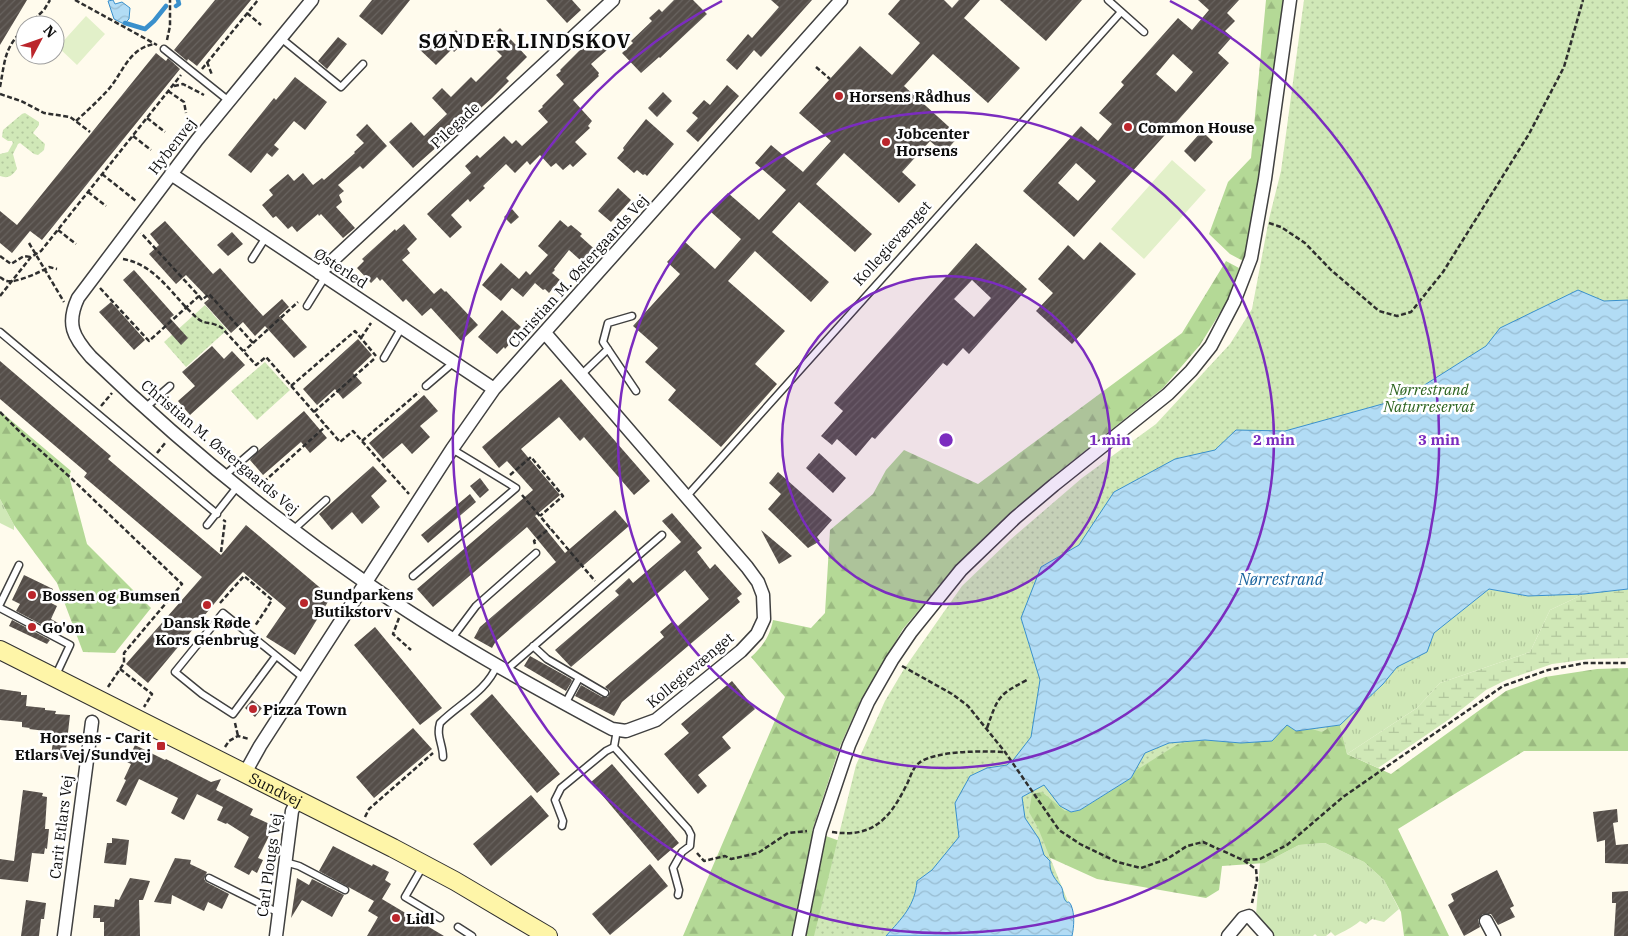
<svg xmlns="http://www.w3.org/2000/svg" width="1628" height="936" font-family="'IBM Plex Serif',serif">
	<defs>
		<pattern id="grass-tufts" width="24" height="20" patternUnits="userSpaceOnUse" patternTransform="scale(1.25)"><rect width="24" height="20" fill="#d0e8b7"/><path d="M3 7l-1-3M5 7V3M7 7l1-3M15 17l-1-3M17 17v-4M19 17l1-3" fill="none" stroke="#b1c69c"/></pattern>
		<pattern id="forest-firs" width="22" height="20" patternUnits="userSpaceOnUse" patternTransform="scale(1.25)"><rect width="22" height="20" fill="#b4d996"/><path d="M5 1l3.5 6h-7zM16 11l3.5 6h-7z" fill="#9ab980"/></pattern>
		<pattern id="wetland-marsh" width="20" height="14" patternUnits="userSpaceOnUse" patternTransform="scale(1.25)"><rect width="20" height="14" fill="#d0e8b7"/><path d="M1 5h8M5 5V1M11 12h8M15 12V8" fill="none" stroke="#b1c69c"/></pattern>
		<pattern id="park-dots" width="8" height="8" patternUnits="userSpaceOnUse" patternTransform="scale(1.25)"><rect width="8" height="8" fill="#d0e8b7"/><path d="M2 2h.1M6 6h.1" fill="none" stroke="#b1c69c" stroke-width="1.8" stroke-linecap="round"/></pattern>
		<pattern id="water-waves" width="16" height="10" patternUnits="userSpaceOnUse" patternTransform="scale(1.25)"><rect width="16" height="10" fill="#b2dcf5"/><path d="M0 5q4-4 8 0t8 0" fill="none" stroke="#98bcd1"/></pattern>
		<pattern id="building-hatch" width="6" height="6" patternUnits="userSpaceOnUse" patternTransform="scale(1.25)"><rect width="6" height="6" fill="#554e49"/><path d="M-1 1l2-2M0 6l6-6M5 7l2-2" fill="none" stroke="#68635f"/></pattern>
	</defs>
	<rect width="100%" height="100%" fill="#fffbed"/>
	<path fill="url(#grass-tufts)" d="M0,499L14,525V530L0,523Z
		M1489,589L1528,596L1584,594L1550,610L1530,652L1440,683L1417,708L1347,754L1340,725L1383,684L1397,667L1434,633Z
		M1325,843L1364,862L1384,880L1399,909L1384,922L1372,919L1366,924L1360,921C1352,928 1344,931 1335,936L1331,932L1326,936H1317L1315,934L1313,936H1273L1256,915L1260,863H1265L1299,845Z"/>
	<path fill="url(#forest-firs)" d="M1266,0H1284L1250,238L1243,261L1230,254L1209,234L1228,182L1251,158Z
		M1226,261L1239,268L1228,300L1200,345L1163,388L1049,480L1009,515L955,567L903,629L861,700L840,746L812,831L837,840L866,838L886,936H683L785,697L751,657C763,646 770,636 773,620L811,628L825,613L830,530L873,494L886,470L904,450L978,484L1182,333Z
		M0,411L71,471L69,476L87,544L151,608L115,653L83,652L57,583L14,525L0,499Z
		M1628,668V751H1524L1398,829L1449,936H1404L1401,912L1384,880L1364,862L1325,843L1299,845L1265,863L1222,866L1219,890L1206,898L1097,879L1044,855L1022,797L1044,785L1071,812L1080,810L1131,778L1145,753L1169,743L1205,740L1241,743L1287,725L1296,731L1340,725L1347,754L1391,774L1506,691L1545,677L1597,669Z"/>
	<path fill="url(#wetland-marsh)" d="M1628,589V658L1589,659L1552,664L1506,680L1486,690L1448,720L1378,768L1347,754L1417,708L1440,683L1530,652L1550,610L1584,594Z"/>
	<path fill="url(#park-dots)" d="M1304,0H1628V585L1598,594L1535,591L1493,585L1438,629L1415,663L1384,677L1353,713L1322,732L1288,722L1245,743L1224,735L1178,744L1076,808L1065,811L1042,792L1032,794L1029,812L1038,828L1073,914L1072,936H814L856,765L885,701L904,669L962,586L1010,540L1082,478L1156,424L1230,344L1252,309L1269,219L1281,171Z
		M25,113L39,122V125L33,133L45,144L44,150L38,155L34,154L20,143L18,144L13,154L17,169C12,176 8,179 0,176V154L8,152L13,143L12,141H8L2,137L3,130L22,114Z
		M205,305L227,330L186,367L164,342Z
		M265,362L290,390L257,420L231,391Z"/>
	<path fill="#e2f0c9" d="M86,16L105,34L77,65L58,47Z
		M1172,160L1206,190L1144,259L1111,229Z"/>
	<path fill="url(#water-waves)" stroke="#3a90cc" d="M113,0L115,4L122,2L130,8L129,19L124,24L114,19L108,1Z
		M1578,290L1604,301L1628,300V589L1584,594L1528,596L1489,589L1434,633L1427,652L1397,667L1383,684L1340,725L1296,731L1287,725L1272,741L1241,743L1205,740L1169,743L1145,753L1131,778L1080,810L1071,812L1060,806L1044,785L1022,797L1025,818L1039,839L1044,855L1050,861C1049,871 1054,878 1060,885C1064,889 1062,895 1065,900C1069,906 1067,898 1071,905C1075,914 1074,927 1072,936H886C902,918 915,906 917,881L932,870L959,837L955,803L970,776L987,768L1007,765L1014,759L1031,737L1040,680L1021,618L1041,567L1079,545L1114,492L1175,459L1215,450L1236,430L1285,431L1404,398L1486,346L1500,328Z"/>
	<g fill="none" stroke-linecap="round" stroke-linejoin="round">
		<path stroke="#3a90cc" stroke-width="4.5" d="M176,6L179,4L178,0
			M125,23L145,29L154,21L166,6"/>
	</g>
	<path fill="url(#building-hatch)" fill-rule="evenodd" d="M0,0H27L0,45Z
		M215,0H251L197,66L188,59L187,61L174,50Z
		M372,0H410L382,35L359,16Z
		M546,0H572L581,10L567,23Z
		M674,0H693L707,14L660,58L659,57L641,73L622,53L633,43L631,41L652,21L649,18L659,9L662,12Z
		M771,0H812L761,57L754,50L737,70L726,60L748,34L752,38L779,7Z
		M900,0H944L952,8L959,0H980L964,18L1020,68L988,103L933,54L904,86L959,136L944,153L930,141L902,172L916,185L899,203L844,153L816,184L872,234L855,252L799,202L772,232L829,282L811,302L755,251L728,281L785,331L755,364L777,384L721,447L668,400L676,390L645,362L658,348L633,326L680,274L667,262L685,242L715,269L741,239L711,212L728,193L759,220L786,190L755,163L771,145L803,172L831,141L799,113L860,46L892,75L920,43L888,14Z
		M1000,0H1082L1046,41Z
		M1198,0H1239L1227,13L1235,21L1225,31L1232,37L1218,53L1229,63L1074,237L1023,191L1081,126L1098,141L1112,124L1099,113L1124,85L1121,82L1178,18L1192,30L1209,10ZM1173,54L1193,72L1176,92L1156,74ZM1076,163L1096,181L1078,201L1058,183Z
		M500,28L527,57L506,78L509,81L492,98L413,168L389,142L411,122L424,136L447,114L432,98L442,88L451,97L471,77L476,82L502,56L487,41Z
		M456,30L466,41L454,52L452,49L436,65L417,47L426,39L436,49Z
		M338,37L347,44L327,69L318,61Z
		M600,41L607,50L591,64L599,73L598,75L599,76L573,100L592,121L588,126L590,128L575,142L587,154L573,167L570,164L563,170L556,163L551,167L540,155L530,165L527,161L515,173L506,164L483,186L485,188L470,202L468,199L451,215L462,227L450,238L427,214L471,173L465,166L477,155L480,158L504,136L512,144L516,140L522,146L548,122L538,111L543,107L542,106L564,84L556,75L561,71L560,70L587,43L592,48Z
		M156,53L166,61L168,58L180,69L42,240L30,231L12,253L0,243V211L17,225Z
		M295,77L327,102L305,130L294,121L274,145L279,149L272,157L267,153L251,173L228,155L274,98L276,100Z
		M727,85L739,96L698,142L686,131L698,118L692,113L704,100L710,105Z
		M663,92L672,101L657,117L648,108Z
		M646,119L674,144L647,176L645,174L643,175L637,170L634,173L617,158L624,150L623,148L630,139Z
		M367,124L387,146L363,169L360,166L338,185L344,191L339,195L342,202L336,207L355,228L343,238L321,214L319,216L318,214L297,232L292,226L288,229L276,216L273,218L262,205L273,195L269,190L288,174L294,181L303,173L313,185L322,178L324,180L355,153L354,152L364,143L356,135Z
		M1202,131L1213,142L1195,162L1184,151Z
		M618,188L631,200L611,222L598,211Z
		M512,209L519,217L511,224L504,217Z
		M560,220L568,227L571,225L582,234L580,236L600,254L588,267L569,250L554,269L555,270L552,273L560,280L549,293L545,289L543,290L535,283L523,297L512,288L501,301L482,285L501,263L519,279L526,271L530,275L548,255L538,246Z
		M165,221L213,274L220,268L263,316L282,299L289,307L279,316L307,347L294,358L265,326L255,336L243,322L231,333L204,303L209,299L186,275L176,284L149,254L159,245L150,234Z
		M404,224L417,239L407,249L410,253L402,260L434,294L441,288L445,292L446,291L478,325L461,341L431,308L422,316L406,299L403,302L382,279L380,281L377,277L371,283L357,268L364,261L362,259L395,229L396,231Z
		M232,232L243,244L228,256L217,245Z
		M1100,242L1136,274L1072,344L1036,311L1053,293L1038,279L1068,245L1084,260Z
		M976,243L1027,289L969,354L963,348L947,366L943,363L875,439L872,437L856,456L837,439L832,445L821,436L843,411L834,403ZM972,280L991,298L974,317L954,299Z
		M134,270L174,315L170,318L188,338L181,345L123,280Z
		M111,302L145,340L134,350L99,312Z
		M502,310L521,327L514,334L517,336L505,349L504,347L497,354L478,337Z
		M358,339L372,355L353,373L362,383L343,399L335,389L317,405L303,389Z
		M212,346L224,359L232,351L245,365L190,415L178,401L195,386L182,372Z
		M0,361L111,456L108,459L221,555L246,525L331,597L295,655L266,637L286,608L243,572L229,586L148,683L126,664L202,577L84,477L87,473L0,399Z
		M561,379L650,481L634,495L584,437L580,441L559,417L521,449L560,495L535,516L565,553L615,510L629,526L496,641L492,648L474,638L480,627L556,562L527,527L433,607L417,589L533,490L507,461L499,468L482,447Z
		M424,395L438,411L420,426L430,437L412,454L402,443L383,459L369,443Z
		M304,411L327,438L310,453L301,442L263,475L250,460L259,450Z
		M819,453L846,478L833,493L806,468Z
		M373,466L387,481L371,496L380,507L362,524L352,512L332,530L319,514Z
		M778,472L832,520L817,537L820,541L808,548L768,509L781,494L769,483Z
		M480,478L489,490L480,498L470,486Z
		M470,494L476,502L428,543L421,535Z
		M672,513L702,548L697,552L710,569L715,564L742,594L737,598L740,602L622,702L614,716L575,696L581,685L602,697H608L610,691L605,687L664,637L660,632L673,621L678,626L709,599L685,570L571,667L555,650L619,595L615,591L629,578L633,583L681,542L662,521Z
		M761,530L792,556L779,564Z
		M24,575L53,589L47,601L57,606L51,619L58,623L54,631L16,611L20,604L12,600Z
		M12,620L50,640L47,644L9,626Z
		M375,627L442,708L420,725L354,645Z
		M530,656L571,679L572,681L566,691L524,666Z
		M732,681L755,709L722,737L731,748L698,775L707,786L698,794L664,754L689,733L681,724Z
		M0,689L21,692V695H27L26,706L45,708V710L56,711L55,714L70,715L65,759L51,757L54,732L29,729L30,728L22,727V722L0,720Z
		M492,694L560,774L537,793L470,714Z
		M252,700L262,708L255,717L245,708Z
		M413,728L432,749L374,798L356,777Z
		M135,745L165,760L166,759L211,782L221,779L216,790L253,809L250,815L274,826L258,858L263,860L257,873L252,870L249,875L234,867L249,837L227,823L226,824L217,820L223,807L197,794L184,820L171,813L178,798L139,779L126,806L116,801L126,780L124,779L131,764L127,762Z
		M612,764L679,843L658,861L591,782Z
		M23,790L43,793L42,796L47,797L45,829H49L47,849L45,848L44,854L32,853L28,882L0,879V859L14,861Z
		M531,795L549,816L491,866L473,844Z
		M1617,809L1618,822L1613,823L1616,845L1628,844V864L1605,863V840L1597,842L1593,812Z
		M112,838L129,840L126,865L104,863L107,843H112Z
		M333,846L372,866L373,864L389,872L385,880L391,884L382,899L444,936H367L378,917L368,911L374,901L319,871Z
		M175,858L191,860L190,864L207,872L204,879L206,882L229,894L222,909L208,902L204,911L172,895L171,904L154,902Z
		M650,864L668,886L610,935L592,914Z
		M1497,870L1514,906L1510,908L1515,917L1498,925L1491,914H1483L1478,920L1480,927L1464,936L1448,905L1454,901L1451,894Z
		M130,878L150,881L143,900H139L140,936H104V922H100V918H93L94,905L114,907L115,899L119,900Z
		M297,878L309,885L312,879L344,895L332,917L302,900L291,918Z
		M1628,891V936H1614L1616,903H1612V892Z
		M26,900L46,903L44,919H41L39,936H21Z"/>
	<g fill="none" stroke-linecap="round" stroke-linejoin="round">
		<defs>
			<path id="lane" d="M1108,0L1144,32
				M282,39L341,87L363,64
				M164,49L229,101
				M252,259L266,237
				M307,306L325,277
				M632,316L608,323L603,342L636,391
				M0,332L217,514
				M384,358L402,327
				M582,374L608,349
				M426,386L454,362
				M145,408L170,386
				M224,476L254,450
				M687,496L1121,12
				M207,525L237,487
				M293,530L326,500
				M413,576L516,488L452,449
				M0,604L19,565
				M0,608L70,645L55,677
				M452,638L476,606L536,553
				M533,646L547,659L605,693
				M276,656L233,714L202,694L175,672L223,613L305,679
				M506,670L662,535
				M565,704L579,678
				M614,747L688,829L691,835L690,846L682,852L673,868L679,890L678,895
				M614,747L617,730
				M443,757C443,744 436,737 440,723C459,704 487,691 497,665
				M562,826L563,821L555,800L561,788L606,751L614,747
				M285,862L299,866L345,890
				M423,866L405,897L440,918
				M209,878L279,913
				M458,927L472,936"/>
			<path id="street" d="M312,0L197,140L78,298C66,324 73,337 91,357C176,439 268,515 365,582C443,637 528,684 612,729L626,731L656,720L741,651L757,634L764,619L763,595L758,582L747,567L545,333
				M171,174L494,389
				M319,273L613,0
				M245,773L260,746L452,449L494,389L841,0
				M1486,921L1494,936
				M64,936L92,722
				M276,936L292,811L298,799
				M799,936L820,831L849,745L868,702L892,660L911,632L961,570L1015,518L1054,485L1168,394L1191,371L1211,346L1234,302L1251,258L1265,179L1290,0
				M1228,936L1243,918L1249,916L1267,936"/>
			<g id="secondary">
				<path id="s1" d="M0,650L393,848L455,881L548,936"/>
			</g>
		</defs>
		<use href="#lane" stroke="#404040" stroke-width="9"/>
		<use href="#street" stroke="#404040" stroke-width="15"/>
		<use href="#secondary" stroke="#2f2f2f" stroke-width="20"/>
		<path stroke="#2f2f2f" stroke-width="2.5" stroke-dasharray="5 2.5" stroke-linecap="butt" d="M75,0L157,45
			M247,13L261,25
			M28,25L44,10L50,0
			M167,40L170,26V0
			M207,62L212,75
			M816,67L830,79
			M202,69L258,0
			M174,86L183,84L204,95
			M0,87C5,61 4,47 25,28
			M168,91L184,102L186,113
			M0,94L21,101L44,113L70,117L90,132
			M147,118L165,132
			M76,121C87,111 98,101 108,90C123,73 128,49 154,44
			M133,136L151,150
			M102,174L136,201
			M88,192L106,206
			M1269,223L1281,227L1305,243L1331,270L1379,311L1397,316L1411,312L1443,272L1529,134L1564,67L1583,0
			M58,230L76,244
			M29,243L64,302
			M0,256L11,264L24,256L31,257
			M123,259C157,265 173,297 197,318C204,325 212,321 222,328L256,365L266,357L340,442L353,431L409,494
			M0,277C2,278 4,281 7,281C17,283 40,272 49,267L57,269
			M100,288L149,341L199,296L141,233
			M0,296L31,257L41,251L181,75
			M199,296L202,300L209,294L253,343L244,351
			M361,338L371,323
			M253,343L298,302
			M291,386L355,331L376,356
			M101,406L112,393
			M0,412L23,435L72,479L182,584L124,653V663L108,687
			M314,412L374,359
			M362,441L419,392
			M157,453L166,442
			M510,475L531,457L563,496L540,516
			M258,487L326,426
			M522,495L595,581
			M535,544L534,541L550,528
			M221,552L225,521L223,520
			M220,603L244,576L272,600L255,626
			M399,618L393,634L411,650
			M902,666L952,694L968,706L1005,752L1059,830L1080,844L1117,862L1141,868L1167,859L1187,846L1203,842L1243,860L1256,869L1257,880L1252,903
			M120,669L152,694L144,707
			M235,723L238,736
			M987,728C998,697 998,695 1027,680
			M225,747L229,741L238,736L249,739
			M365,817L369,809L433,753
			M832,832C872,838 889,820 906,786C910,779 912,768 919,763C936,750 985,751 1005,752
			M697,853L704,861L725,856L731,859L758,853L788,833L807,831
			M1245,860L1260,859L1287,845L1343,797L1503,686L1548,670L1585,663H1628"/>
		<use href="#lane" stroke="#fff" stroke-width="6"/>
		<use href="#street" stroke="#fff" stroke-width="12"/>
		<use href="#secondary" stroke="#fef5a8" stroke-width="18"/>
	</g>
	<circle cx="946" cy="440" r="164" fill="#7b2cbf" fill-opacity=".12"/>
	<g fill="none" stroke="#7b2cbf" stroke-width="2.5">
		<circle cx="946" cy="440" r="164"/>
		<circle cx="946" cy="440" r="328"/>
		<path d="M1170 1A493 493 0 1 1 722 1"/>
	</g>
	<g fill="#bb262c" stroke="#fff" stroke-width="2">
		<circle cx="839" cy="96" r="5"/>
		<circle cx="1128" cy="127" r="5"/>
		<circle cx="886" cy="142" r="5"/>
		<circle cx="32" cy="595" r="5"/>
		<circle cx="304" cy="603" r="5"/>
		<circle cx="207" cy="605" r="5"/>
		<circle cx="32" cy="627" r="5"/>
		<circle cx="253" cy="709" r="5"/>
		<rect x="156" y="741" width="10" height="10" rx="2.5"/>
		<circle cx="396" cy="918" r="5"/>
	</g>
	<g text-anchor="middle" dominant-baseline="central" stroke-width="5" stroke-linejoin="round" paint-order="stroke">
		<g font-size="15" font-weight="bold" fill="#0d0d0d" stroke="#fff" text-anchor="start">
			<text x="849" y="96">Horsens Rådhus</text>
			<text x="1138" y="127">Common House</text>
			<text x="896" y="133">Jobcenter<tspan x="896" dy="17">Horsens</tspan></text>
			<text x="314" y="594">Sundparkens<tspan x="314" dy="17">Butikstorv</tspan></text>
			<text x="42" y="595">Bossen og Bumsen</text>
			<text x="207" y="622" text-anchor="middle">Dansk Røde<tspan x="207" dy="17">Kors Genbrug</tspan></text>
			<text x="42" y="627">Go'on</text>
			<text x="263" y="709">Pizza Town</text>
			<text x="151" y="737" text-anchor="end">Horsens - Carit<tspan x="151" dy="17">Etlars Vej/Sundvej</tspan></text>
			<text x="406" y="918">Lidl</text>
		</g>
		<g font-size="15" fill="#0d0d0d" stroke="#fff">
			<text transform="translate(455 125) rotate(-43)">Pilegade</text>
			<text transform="translate(172 146) rotate(-52)">Hybenvej</text>
			<text transform="translate(892 243) rotate(-48)">Kollegievænget</text>
			<text transform="translate(341 268) rotate(33)">Østerled</text>
			<text transform="translate(578 271) rotate(-48)">Christian M. Østergaards Vej</text>
			<text transform="translate(220 447) rotate(40)">Christian M. Østergaards Vej</text>
			<text transform="translate(690 670) rotate(-40)">Kollegievænget</text>
			<text stroke="none"><textPath href="#s1" startOffset="309">Sundvej</textPath></text>
			<text transform="translate(61 827) rotate(-83)">Carit Etlars Vej</text>
			<text transform="translate(269 865) rotate(-82)">Carl Plougs Vej</text>
		</g>
		<g font-size="15" font-style="italic" fill="#2c641e" stroke="#fff">
			<text x="1429" y="389">Nørrestrand<tspan x="1429" dy="17">Naturreservat</tspan></text>
		</g>
		<g font-size="16" font-style="italic" fill="#17629d" stroke="#fff">
			<text x="1281" y="579">Nørrestrand</text>
		</g>
		<g font-size="20" font-weight="bold" letter-spacing="1" fill="#0d0d0d" stroke="#fff">
			<text x="525" y="40">SØNDER LINDSKOV</text>
		</g>
	</g>
	<circle cx="946" cy="440" r="8" fill="#7b2cbf" stroke="#fff" stroke-width="2.5"/>
	<g font-size="15" text-anchor="middle" font-weight="bold" fill="#7b2cbf" stroke="#fff" stroke-width="5" stroke-linejoin="round" paint-order="stroke">
		<text x="1110" y="445">1 min</text>
		<text x="1274" y="445">2 min</text>
		<text x="1439" y="445">3 min</text>
	</g>
	<g transform="translate(40 40) rotate(49)"><circle r="24" fill="#ffffff" stroke="#9e9e9e"/>
	<path d="M0-4L9 19L0 12L-9 19Z" fill="#bb262c"/>
	<text y="-8" font-size="14" font-weight="bold" text-anchor="middle" fill="#0d0d0d">N</text>
	</g>
</svg>
